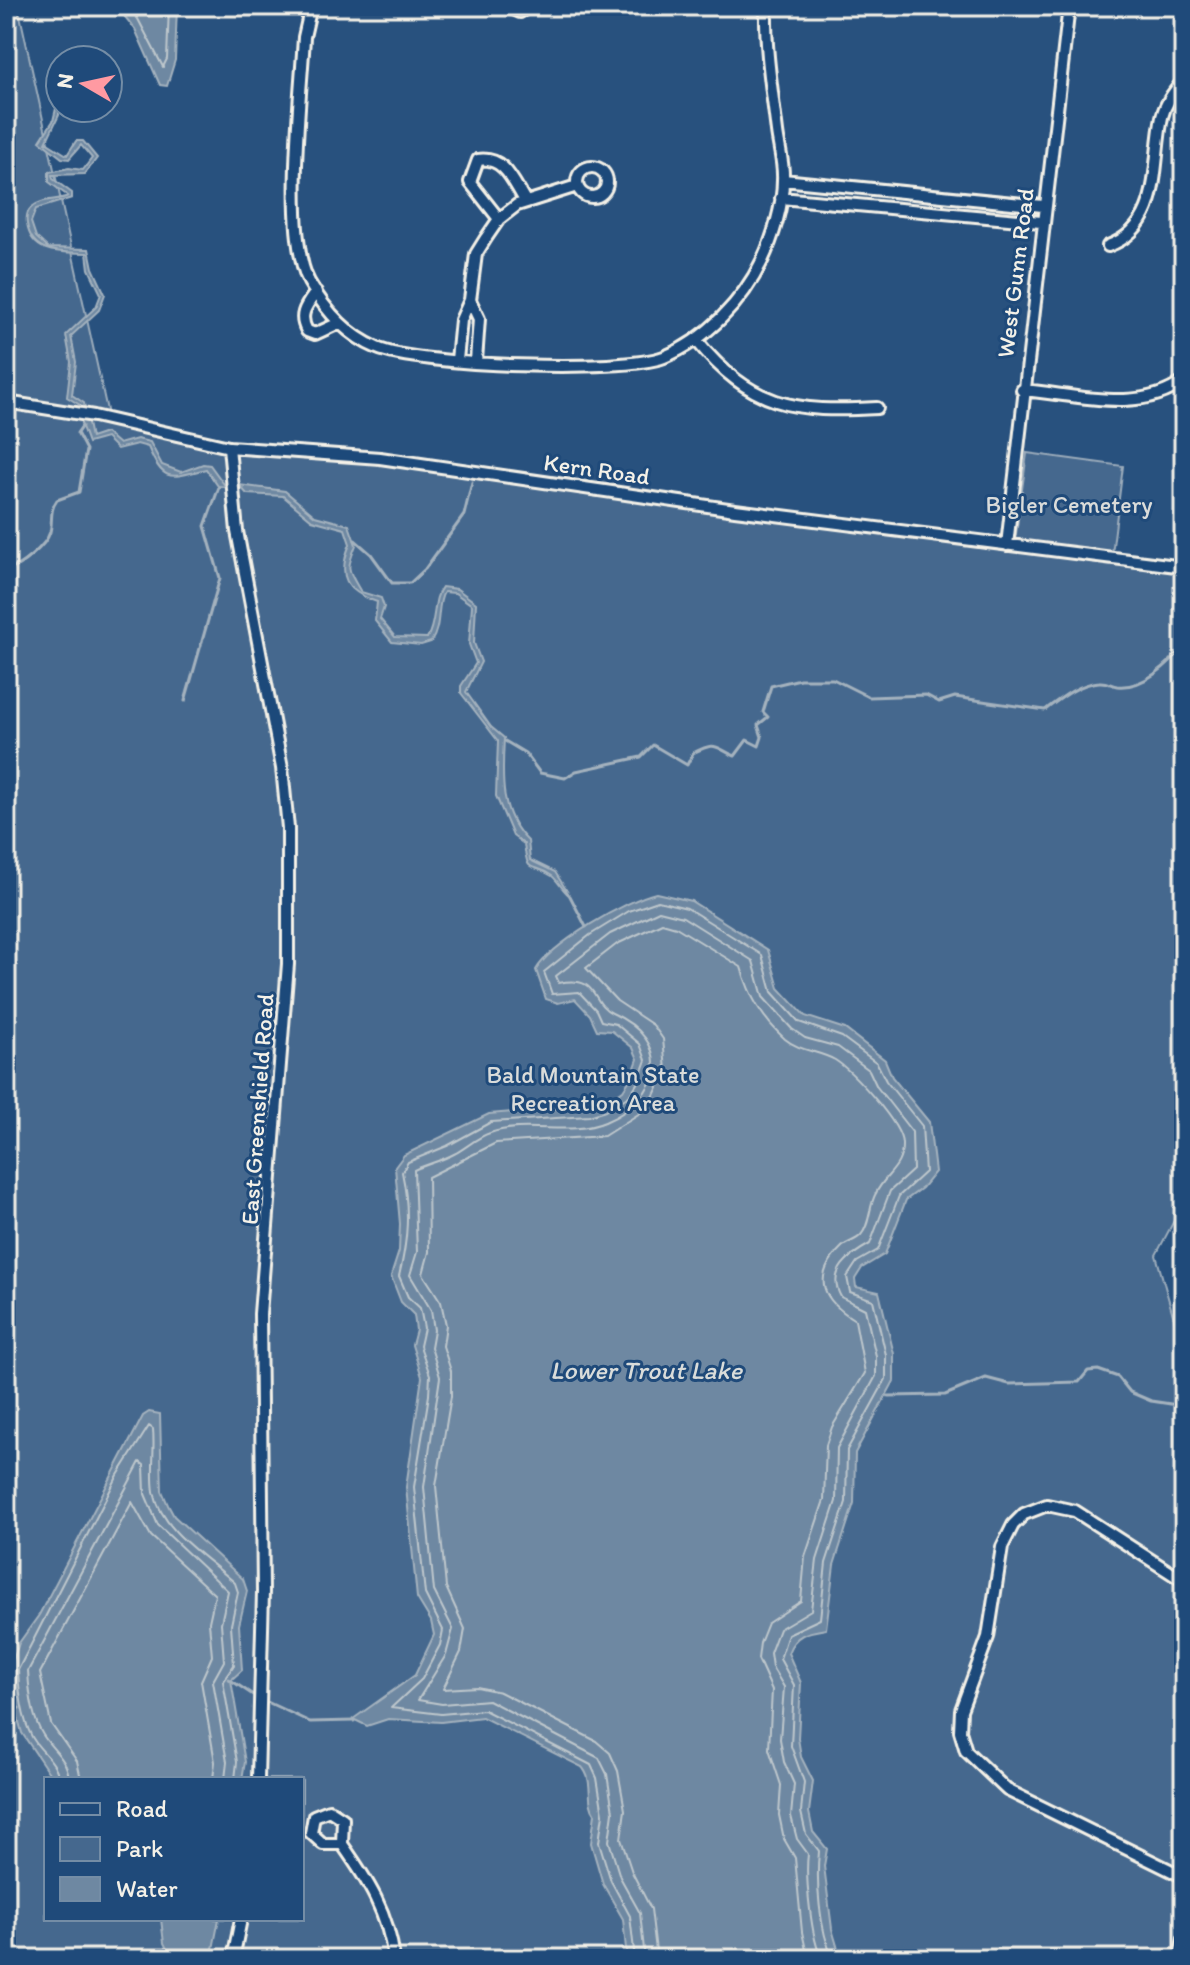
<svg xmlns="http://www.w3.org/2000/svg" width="1190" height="1965" font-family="Itim,sans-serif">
	<rect width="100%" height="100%" fill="#28517e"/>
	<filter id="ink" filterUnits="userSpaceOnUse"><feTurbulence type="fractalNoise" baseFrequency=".0125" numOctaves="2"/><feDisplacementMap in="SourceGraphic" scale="16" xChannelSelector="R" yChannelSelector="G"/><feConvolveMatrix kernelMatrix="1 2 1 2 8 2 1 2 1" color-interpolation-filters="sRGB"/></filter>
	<g filter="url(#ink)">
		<path fill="#45688e" stroke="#9cacbb" stroke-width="2" fill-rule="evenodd" d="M6,6H18L110,424L511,483L1184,573V1211L1178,1213L1156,1255L1184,1354V1959H6ZM46,1779H302V1919H46Z
			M1027,453L1123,466L1112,554L1015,541Z"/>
		<path fill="#6e88a2" stroke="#a4b2be" stroke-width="2" d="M116,6H177L175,60L167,86L160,85L135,29Z
			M60,92L59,115L46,142L67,155L76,141H83L97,158L85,174L52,175L53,179L72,193V198L36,209L31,222L36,237L48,248L89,249L93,268L105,294L99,310L71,336L76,362L72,395L84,403L91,438L106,433L119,444L137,439L150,442L162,465L181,472L203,464L210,465L226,487L218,486L206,469C170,478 164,484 148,447L137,444L117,449L106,438L88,443L81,424L80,405L67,397L71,362L66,335L96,307L101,294L89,269L87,253C63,252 32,256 27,224C26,218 27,211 32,207C42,198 57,201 68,196L49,182V172L69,168L83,170L92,158L81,145L69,159L62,158L40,141L53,121Z
			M239,485L285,491L315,516L349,525L356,545C346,570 347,568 361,592L381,598L384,607L380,619L395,637L427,638C437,622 432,599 442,587L457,589L476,603L474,643L481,662L466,692L491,727L504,738C502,777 499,813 528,841L530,860L555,872L570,896C563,891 559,882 552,876C530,861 528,877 524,844L513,836L496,796L498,741L461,693V686L476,663L469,644L472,605L455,593L444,592C436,605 442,626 431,642L421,645L392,642L375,621L377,602C345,591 337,576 350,544L345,529L312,520L283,496L247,494Z
			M656,893L691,901L768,950L779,988L805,1016L845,1029L885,1060L892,1077L929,1122L935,1172L922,1188L906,1200L885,1254L862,1268L855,1279L856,1287L879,1292L894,1354V1381L855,1453L854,1503L834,1565L826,1629C807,1632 795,1634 788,1653L801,1683L798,1738L801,1757L813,1781L809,1812L813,1832L827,1849L824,1866L832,1929L841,1959H627L623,1919L603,1884L591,1843L595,1814C585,1801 595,1782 582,1767L482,1717L441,1722L388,1719L367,1726L353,1719L415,1675L434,1635L431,1621L417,1598L406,1487L422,1377L412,1345L416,1330L414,1315L401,1302L391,1276L399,1251L400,1224L395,1167L404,1155L489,1114L601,1105L623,1090L631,1078L638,1059L633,1048L612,1031L597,1030L590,1015L575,999L558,1003L546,999L536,970C551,944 626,900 656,893Z
			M149,1412L160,1414L162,1491L168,1505L174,1516L243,1579L247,1591L239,1625L242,1670L231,1680L245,1762L242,1779H53L22,1733L13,1700L10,1669L19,1643L39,1615L143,1416Z
			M161,1919H219L211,1959H172L164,1943Z"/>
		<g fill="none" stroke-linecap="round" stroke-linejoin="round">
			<path stroke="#bec7cc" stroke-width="2" d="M127,6L138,19L163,67L167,59L169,6
				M59,1779C57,1763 45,1755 36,1743C22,1725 19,1692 18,1670L118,1475L149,1426L153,1429C155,1450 151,1471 154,1492C161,1531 208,1558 235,1583L238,1592L231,1625L234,1665L223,1681L237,1762L235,1779
				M69,1779C68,1759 52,1750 43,1735C32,1718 29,1691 28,1671L140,1462L144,1465L145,1494L158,1525L228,1591L221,1623L224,1661L213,1681L227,1762L225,1779
				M81,1779L77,1761L51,1724L40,1673L132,1502L151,1536L215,1595L209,1622L212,1656L201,1681L215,1762L213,1779
				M635,1959L630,1916L611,1881L599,1842L603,1814L597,1778L591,1765L484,1710L441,1714L391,1708L422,1679L440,1645L443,1630L425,1594L414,1487L429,1395L430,1375L420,1346L424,1328L420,1308L408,1297L399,1276C408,1240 410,1209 402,1172L408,1162L447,1146L491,1122L589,1116L605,1111L629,1096L638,1082L646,1060L640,1044L616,1024L601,1021L596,1010L579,992L552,994L544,972L590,935L629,911L658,901L687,908L762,955L772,992L799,1022L842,1037L877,1063L886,1081L922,1126L925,1172L899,1196L878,1250L857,1262L847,1277L850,1292L873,1300L886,1355V1379L847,1450L846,1502L826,1563L820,1619L788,1634L780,1659L794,1685L791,1746L804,1782L801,1812L806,1834L819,1851C816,1884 819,1928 833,1959
				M645,1959L640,1913L620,1877L609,1841L613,1812L607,1774L599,1758L488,1700L442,1704L418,1700L446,1655L453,1629L434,1591L424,1487L440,1377L431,1347L434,1330L431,1310L410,1275L417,1252L414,1170C427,1164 441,1161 454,1154C466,1148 477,1137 490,1133C526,1120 570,1137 605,1122C664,1097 674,1041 612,1013C590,1003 600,975 559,983L556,976L610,934L659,911L683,917L753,961L763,997L792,1029L805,1038L838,1047L869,1070L877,1087L912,1132L913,1170L890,1191L870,1244C850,1255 826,1271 841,1297L865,1309L876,1356V1376L837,1448L836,1501L817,1560L811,1610L779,1629L770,1653L772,1667L784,1687L780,1739L784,1762L794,1784L791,1816L797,1839L808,1854C805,1876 811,1940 822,1959
				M657,1959L651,1909L632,1872L621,1839L625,1810L618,1771L610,1753L596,1741L500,1692L477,1687L443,1689L461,1652L465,1629L446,1587L436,1486L451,1396V1371L443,1346L446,1325L441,1302L423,1274L429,1252L428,1177L496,1143L604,1136L648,1108L666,1070L663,1039L653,1025L617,1001L586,968L617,944L662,923L676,927L741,967C750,997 761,1017 785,1039C799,1051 819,1051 835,1060C852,1071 902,1124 902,1144C903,1169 885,1173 875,1195C869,1207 870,1225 861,1235C856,1241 846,1242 841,1248C810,1279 824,1301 855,1320L865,1373L832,1427L826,1445L824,1500L805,1557L801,1601L768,1623L760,1643L758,1659L772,1690L769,1749L781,1785L779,1815L784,1839L795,1858L802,1932L808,1959"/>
			<path stroke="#a4b2be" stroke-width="3" d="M355,540L371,554L392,583H410L425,569L464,515L472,482
				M6,571C20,567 46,546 50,532C53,520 49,511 57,500L79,492L86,450L77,433L82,426
				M185,701L220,578L205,526L219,487
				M505,741L525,753L540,773L565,778L576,771L641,757L653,745L687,765L693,753C718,740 715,748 735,756L747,740L759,746L762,737L758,725L768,717L763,712L771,686L800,679H833L869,697L926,695L939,702L955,697L1045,710C1061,698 1078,684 1099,682C1106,681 1111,685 1117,686C1143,689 1170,664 1184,645
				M570,896L586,927
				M888,1396L945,1395L986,1378L1009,1384L1079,1382L1088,1371L1098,1370L1118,1377L1130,1392L1151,1401L1184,1406
				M229,1679L256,1697
				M263,1700L310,1722L354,1721
				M6,1716L19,1708"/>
			<defs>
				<path id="minor" d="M311,6L304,37C301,94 284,235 309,282C325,310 347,335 377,348C418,366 623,373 664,357C706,340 743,301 762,261C773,238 783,206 783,180C784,164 779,148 777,132C772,90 765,49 766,6
					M507,6L520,12L530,6
					M1182,6L1184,28
					M577 182a15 15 0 1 1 30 0a15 15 0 1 1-30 0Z
					M783,180L1043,206
					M781,198L1041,222
					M499,219L470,182L478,160C505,156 513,182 526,202
					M1108,246C1163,226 1152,164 1162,117C1165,104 1175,90 1184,80
					M316,292C306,306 298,315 307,331L315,334L339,323
					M470,300L479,319L476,361
					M696,340C751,407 794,413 877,408
					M457,360L461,320L470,300L476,254L486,238L499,219L517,205L577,186
					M1022,390C1073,394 1140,415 1184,381
					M6,402L94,416L229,447L380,458L735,510L1184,567
					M229,447L237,531L282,768L288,828V964L260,1314L263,1592L258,1779
					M1007,545L1069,6
					M1179,1578L1075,1511L1047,1505L1024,1514L1013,1525L1002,1547L988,1637L961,1710L960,1731L966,1751L1007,1790L1184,1877
					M329,1810L343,1819L342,1844H323L311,1833L314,1816Z
					M342,1844C368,1881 388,1912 394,1959
					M233,1959L241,1919
					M1179,1959L1184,1939"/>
			</defs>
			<use href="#minor" stroke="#f4f1e8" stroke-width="16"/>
			<use href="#minor" stroke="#1f4a7a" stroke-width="10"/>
		</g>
	</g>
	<g text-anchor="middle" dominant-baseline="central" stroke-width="6" stroke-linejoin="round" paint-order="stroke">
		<g font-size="24" fill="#f4f1e8" stroke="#1f4a7a">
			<text transform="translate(1015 273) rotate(-83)">West Gunn Road</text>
			<text transform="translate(597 469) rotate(8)">Kern Road</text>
			<text transform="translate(257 1109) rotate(-86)">East Greenshield Road</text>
		</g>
		<g font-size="24" fill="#dadcda" stroke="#1f4a7a">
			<text x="1069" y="504">Bigler Cemetery</text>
			<text x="593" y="1074">Bald Mountain State<tspan x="593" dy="28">Recreation Area</tspan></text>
		</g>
		<g font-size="26" font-style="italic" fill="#d9dcda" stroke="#1f4a7a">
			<text x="646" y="1370">Lower Trout Lake</text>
		</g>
	</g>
	<rect width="1190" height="1965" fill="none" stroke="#1f4a7a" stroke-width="32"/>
	<rect x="16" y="16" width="1158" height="1933" fill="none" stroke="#f4f1e8" stroke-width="3" filter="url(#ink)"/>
	<rect x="44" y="1777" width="260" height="144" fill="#1f4a7a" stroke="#748da6" stroke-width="2"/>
	<rect x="60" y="1803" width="40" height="12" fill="#1f4a7a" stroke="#748da6" stroke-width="2"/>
	<text x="116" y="1817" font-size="24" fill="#f4f1e8">Road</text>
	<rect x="60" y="1837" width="40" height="24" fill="#45688e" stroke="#748da6" stroke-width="2"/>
	<text x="116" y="1857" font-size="24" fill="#f4f1e8">Park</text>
	<rect x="60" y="1877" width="40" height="24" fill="#6e88a2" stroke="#748da6" stroke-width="2"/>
	<text x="116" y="1897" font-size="24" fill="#f4f1e8">Water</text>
	<g transform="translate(84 84) rotate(279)"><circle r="38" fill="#1f4a7a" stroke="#748da6" stroke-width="2"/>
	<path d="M0-6L14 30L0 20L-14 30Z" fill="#ff9aa2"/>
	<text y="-12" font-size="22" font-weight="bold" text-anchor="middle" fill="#f4f1e8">N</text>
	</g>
</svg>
